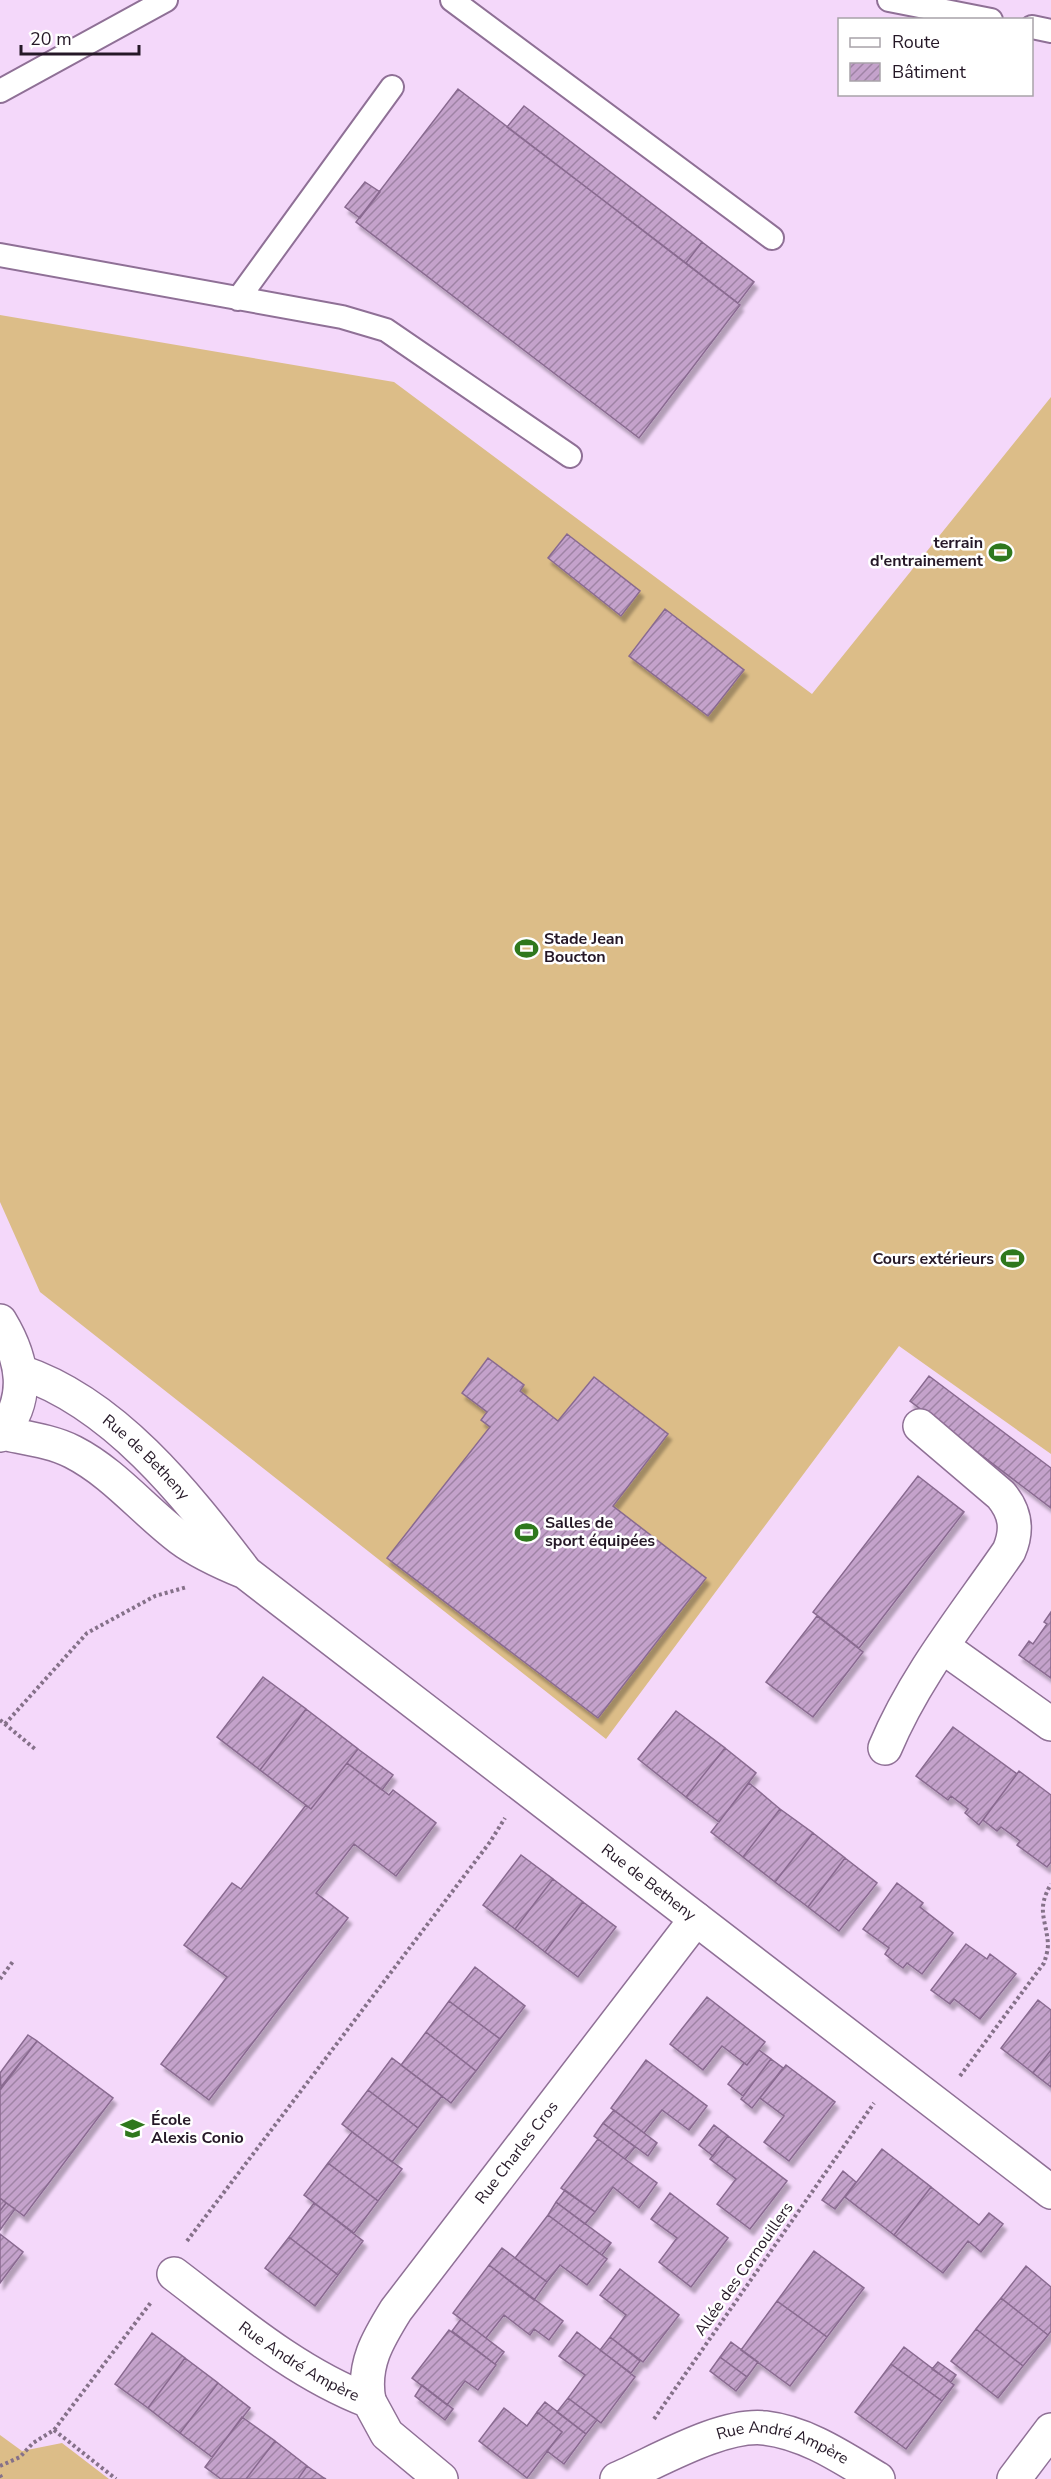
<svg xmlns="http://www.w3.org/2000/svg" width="1051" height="2479" font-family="'Nunito Sans',sans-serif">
	<defs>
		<pattern id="building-hatch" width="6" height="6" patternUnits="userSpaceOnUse" patternTransform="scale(1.5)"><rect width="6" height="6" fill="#c4a2cb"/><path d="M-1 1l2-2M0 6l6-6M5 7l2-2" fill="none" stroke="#9f83a5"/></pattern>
		<filter id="shadow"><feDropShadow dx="3.5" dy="6" stdDeviation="1.5" flood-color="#0004"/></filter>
	</defs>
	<rect width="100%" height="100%" fill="#f4d8fa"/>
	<path fill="#dcbd88" d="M0,315L394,382L812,694L1051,397V1454L899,1346L606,1739L40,1292L0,1202Z
		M0,2435L22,2451L62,2443L109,2479H0Z"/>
	<path fill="url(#building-hatch)" stroke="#896a90" stroke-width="1.5" filter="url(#shadow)" d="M458,89L740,305L639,438L356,222Z
		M524,106L702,242L686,263L507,127Z
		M365,182L380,192L360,218L345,207Z
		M702,242L754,282L738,303L686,263Z
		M567,534L640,591L621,616L548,558Z
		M665,609L744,670L708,716L629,656Z
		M488,1358L524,1385L520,1391L558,1421L594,1377L668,1434L613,1506L706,1578L598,1718L387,1558L490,1427L481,1420L487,1412L462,1393Z
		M929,1376L1051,1468V1508L910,1401Z
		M918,1476L964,1512L859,1648L813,1612Z
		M1051,1612V1678L1019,1655L1029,1641L1033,1644L1047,1624L1044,1622Z
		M817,1616L863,1652L813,1717L766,1682Z
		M263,1677L306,1709L260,1770L217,1737Z
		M306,1709L358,1749L311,1809L260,1770Z
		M676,1711L725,1748L686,1797L638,1759Z
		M953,1727L1017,1774L979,1825L965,1813L968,1809L951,1796L948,1800L916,1776Z
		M725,1748L756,1773L719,1822L686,1797Z
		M358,1749L393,1775L382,1790L347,1763Z
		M347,1763L389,1795L393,1790L436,1823L396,1876L354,1844L316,1893L348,1918L209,2100L161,2064L227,1977L184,1945L232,1883L241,1889L306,1805L311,1809Z
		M1019,1771L1051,1795V1862L1047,1867L1017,1845L1020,1841L1001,1827L997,1831L983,1820Z
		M749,1783L780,1809L743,1857L711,1832Z
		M780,1809L813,1833L775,1882L743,1857Z
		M813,1833L845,1858L808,1907L775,1882Z
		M521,1855L553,1879L515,1929L483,1905Z
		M845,1858L877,1883L839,1931L808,1907Z
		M553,1879L583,1902L545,1952L515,1929Z
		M897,1883L923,1903L920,1907L953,1933L922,1974L907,1963L903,1968L896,1963L885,1954L889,1948L863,1929Z
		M583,1902L616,1927L578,1977L545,1952Z
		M966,1944L987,1959L990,1954L1016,1974L980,2019L954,1999L950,2004L931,1990Z
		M475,1967L525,2006L500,2039L449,2001Z
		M707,1997L765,2042L747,2065L722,2046L703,2070L670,2044Z
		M1038,2000L1051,2010V2050L1033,2073L1001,2048Z
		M449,2001L500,2039L476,2071L426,2032Z
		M426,2032L476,2071L451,2103L401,2065Z
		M28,2035L37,2041L1,2089L0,2073Z
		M37,2041L113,2098L24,2216L0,2198V2088Z
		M759,2050L771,2059L743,2096L728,2084L744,2063L747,2065Z
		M1051,2050V2087L1033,2073Z
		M392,2058L442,2096L418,2128L368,2090Z
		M771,2059L783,2068L752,2108L741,2099Z
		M646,2060L707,2106L689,2130L662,2110L644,2133L611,2108Z
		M786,2065L835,2102L789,2161L764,2142L784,2116L760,2098Z
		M368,2090L418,2128L392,2162L342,2124Z
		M614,2110L657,2143L648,2156L603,2123Z
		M603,2123L635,2147L625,2159L594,2136Z
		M714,2125L728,2136L713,2156L699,2145Z
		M352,2132L402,2169L378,2201L328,2163Z
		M728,2136L787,2181L750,2229L717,2204L736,2179L710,2159Z
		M598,2139L657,2183L639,2208L613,2187L595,2212L561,2188Z
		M882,2149L931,2187L894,2235L845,2197Z
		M328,2163L378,2201L354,2233L304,2195Z
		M843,2171L856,2182L835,2209L822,2200Z
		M931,2187L979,2225L989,2213L1003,2224L981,2252L968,2241L943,2273L894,2235Z
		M565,2190L595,2212L585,2224L556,2202Z
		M670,2193L728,2238L691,2287L659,2262L677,2238L651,2219Z
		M0,2198L6,2203L0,2211Z
		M556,2202L611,2243L602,2255L548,2215Z
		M6,2203L15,2209L0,2230V2211Z
		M314,2203L363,2241L338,2275L289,2237Z
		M548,2215L607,2259L587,2285L560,2265L547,2282L515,2258Z
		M0,2234L23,2252L0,2283Z
		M289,2237L338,2275L315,2306L265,2268Z
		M502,2248L547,2282L534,2300L489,2265Z
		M814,2251L864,2288L827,2337L777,2301Z
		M489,2265L563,2321L549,2340L534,2329L530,2335L504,2315L486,2338L453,2313Z
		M1026,2266L1051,2287V2331L1048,2335L1001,2298Z
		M620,2269L679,2315L643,2362L610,2337L626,2315L600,2295Z
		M1001,2298L1048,2335L1023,2366L976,2329Z
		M777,2301L827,2337L790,2386L741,2350Z
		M461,2319L504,2352L495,2364L452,2331Z
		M976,2329L1023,2366L998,2398L951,2361Z
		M449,2330L496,2365L478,2390L465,2381L447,2405L412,2378Z
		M577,2332L635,2377L601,2423L568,2398L585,2375L559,2356Z
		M152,2333L185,2358L148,2408L115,2384Z
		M610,2337L640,2361L631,2373L600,2350Z
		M731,2342L758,2362L747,2377L720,2357Z
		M904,2347L954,2385L942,2401L891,2364Z
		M720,2357L747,2377L736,2391L710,2371Z
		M185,2358L218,2383L180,2433L148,2408Z
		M938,2362L956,2375L951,2382L932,2369Z
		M891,2364L942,2401L906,2449L855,2412Z
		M218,2383L250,2408L212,2457L180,2433Z
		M422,2385L453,2409L445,2420L415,2396Z
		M568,2398L597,2420L586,2434L557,2412Z
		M545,2402L586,2434L564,2464L547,2451L562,2432L537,2412Z
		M504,2408L527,2426L537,2412L562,2432L527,2478L479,2441Z
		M242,2417L275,2441L246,2479H221L205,2467Z
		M275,2441L307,2466L298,2479H246Z
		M307,2466L324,2478L326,2479H298Z"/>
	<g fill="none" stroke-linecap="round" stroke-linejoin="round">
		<defs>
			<path id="lane" d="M452,0L772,238
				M889,0L991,20
				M1032,27L1051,31
				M0,91L166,0
				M0,255L342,317L386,330L570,456
				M238,299L392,87"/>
			<g id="street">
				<path id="s1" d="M21,1372C114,1403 185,1493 243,1569"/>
				<path id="s2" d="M2,1433C25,1438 52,1441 73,1452C114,1473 144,1511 180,1538C200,1553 223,1563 245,1572L1051,2192"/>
				<path d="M943,1647L1051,1724"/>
				<path d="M885,1748C915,1676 965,1615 1009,1551C1018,1530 1016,1513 1001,1495L920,1426"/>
				<path id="s3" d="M174,2274C236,2321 296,2373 369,2401L387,2434L441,2479"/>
				<path id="s4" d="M369,2401C362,2365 378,2339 396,2310L696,1919"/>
				<path id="s5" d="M617,2479C657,2462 722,2423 765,2428C807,2433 843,2458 878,2479"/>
				<path d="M1014,2479L1051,2430"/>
			</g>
			<path id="secondary" d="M0,1321C23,1359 31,1399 0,1435"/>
		</defs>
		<use href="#lane" stroke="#8f7096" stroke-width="26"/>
		<use href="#street" stroke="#8f7096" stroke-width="36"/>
		<use href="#secondary" stroke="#8f7096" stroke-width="36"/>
		<path stroke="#857189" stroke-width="4" stroke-dasharray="3 3" stroke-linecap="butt" d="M0,1720L35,1749
			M5,1724L87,1633L155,1596L187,1587
			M0,1979L14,1960
			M960,2076L1044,1963C1046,1957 1048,1950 1048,1944C1046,1918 1036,1910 1051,1884
			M187,2241L490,1842L505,1818
			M654,2419L874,2103
			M54,2430L116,2479
			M0,2466L20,2457L33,2443L54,2430L152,2301
			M0,2475L2,2479"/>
		<use href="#lane" stroke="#fff" stroke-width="22"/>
		<use href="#street" stroke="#fff" stroke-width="33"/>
		<use href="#secondary" stroke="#fff" stroke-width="33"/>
	</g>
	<defs>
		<symbol id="stadium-bare" viewBox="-9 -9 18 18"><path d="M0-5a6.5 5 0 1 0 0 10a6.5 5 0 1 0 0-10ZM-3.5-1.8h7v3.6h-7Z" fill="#2f781d" stroke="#fff" stroke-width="2.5" paint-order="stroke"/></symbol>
		<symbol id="school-bare" viewBox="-9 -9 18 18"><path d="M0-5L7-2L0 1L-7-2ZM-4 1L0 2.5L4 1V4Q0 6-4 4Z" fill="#2f781d" stroke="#fff" stroke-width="2.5" paint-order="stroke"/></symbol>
	</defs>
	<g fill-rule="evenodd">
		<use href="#stadium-bare" x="984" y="536" width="33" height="33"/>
		<use href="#stadium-bare" x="510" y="932" width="33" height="33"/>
		<use href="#stadium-bare" x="996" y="1242" width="33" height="33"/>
		<use href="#stadium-bare" x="510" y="1516" width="33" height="33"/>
		<use href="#school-bare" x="116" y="2112" width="33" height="33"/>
	</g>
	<g text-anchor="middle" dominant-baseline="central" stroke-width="5" stroke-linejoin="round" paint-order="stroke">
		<g font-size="16" font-weight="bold" fill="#251827" stroke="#fff" text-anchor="start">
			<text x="983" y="543" text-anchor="end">terrain<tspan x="983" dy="18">d'entrainement</tspan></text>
			<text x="544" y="939">Stade Jean<tspan x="544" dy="18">Boucton</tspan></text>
			<text x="994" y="1259" text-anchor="end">Cours extérieurs</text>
			<text x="545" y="1523">Salles de<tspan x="545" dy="18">sport équipées</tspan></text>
			<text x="151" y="2120">École<tspan x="151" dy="18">Alexis Conio</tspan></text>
		</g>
		<g font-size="16" fill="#251827" stroke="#fff">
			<text stroke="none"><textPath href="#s1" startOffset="153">Rue de Betheny</textPath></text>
			<text stroke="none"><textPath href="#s2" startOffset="794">Rue de Betheny</textPath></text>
			<text stroke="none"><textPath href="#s4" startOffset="296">Rue Charles Cros</textPath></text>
			<text transform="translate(744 2269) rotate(-55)">Allée des Cornouillers</text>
			<text stroke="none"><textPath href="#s3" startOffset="153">Rue André Ampère</textPath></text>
			<text stroke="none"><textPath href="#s5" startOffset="178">Rue André Ampère</textPath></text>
		</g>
	</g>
	<rect x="838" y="18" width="195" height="78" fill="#ffffff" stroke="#a8a3a9" stroke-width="1.5"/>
	<rect x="850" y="38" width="30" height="9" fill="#ffffff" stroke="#a8a3a9" stroke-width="1.5"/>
	<text x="892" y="48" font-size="18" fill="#251827">Route</text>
	<rect x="850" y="63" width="30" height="18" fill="url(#building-hatch)" stroke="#a8a3a9" stroke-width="1.5"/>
	<text x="892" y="78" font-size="18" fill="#251827">Bâtiment</text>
	<path d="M21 45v9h118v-9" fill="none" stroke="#251827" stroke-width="3"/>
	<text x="30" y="45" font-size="18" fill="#251827" stroke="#ffffff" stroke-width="4.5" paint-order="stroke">20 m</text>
</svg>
